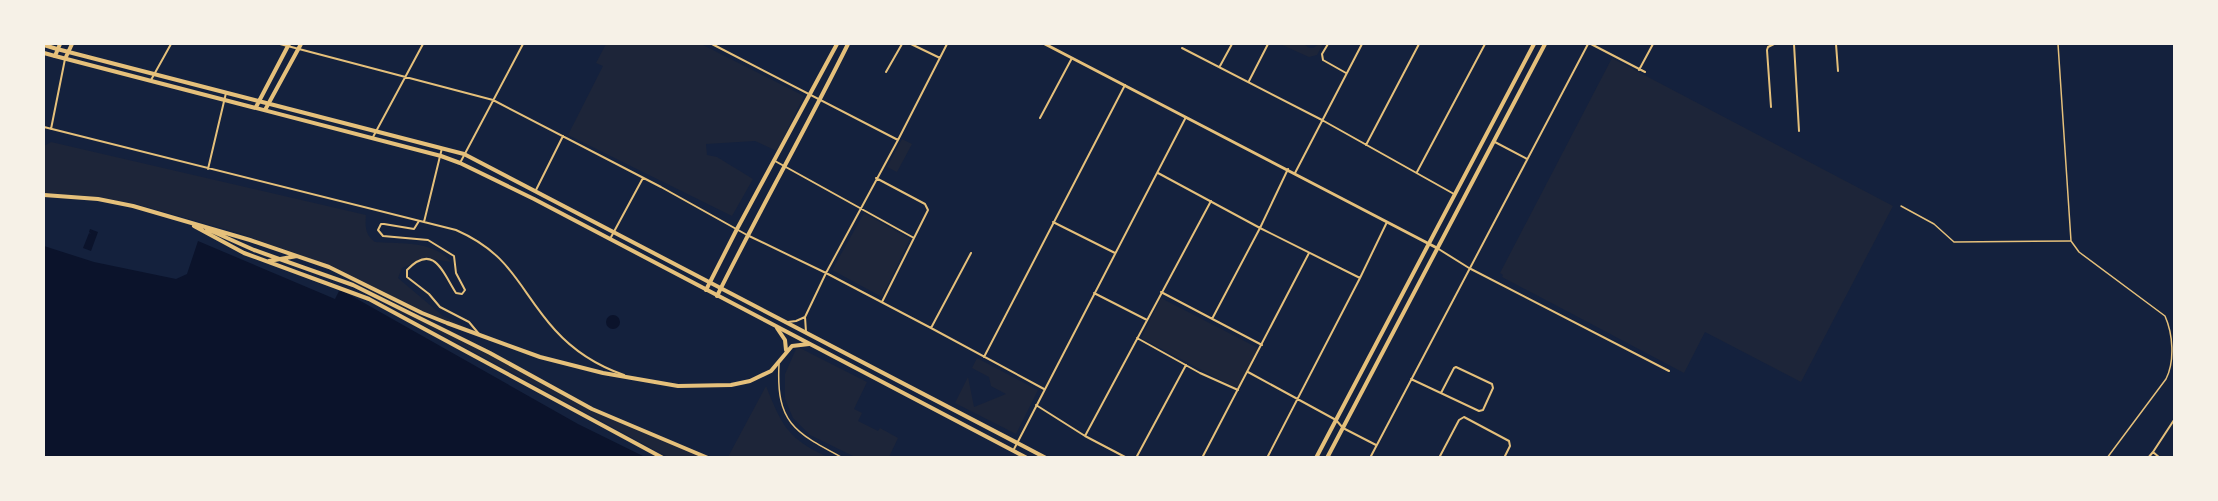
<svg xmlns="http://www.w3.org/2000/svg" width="2218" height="501" font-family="Quicksand,sans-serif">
	<rect width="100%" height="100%" fill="#14213d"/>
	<path fill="#1d2539" d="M606,44H701L804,96L777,151L755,141L706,144L707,155L717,157L753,179L732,216L568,135L603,66L596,63Z
		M1280,44H1304L1309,48H1313L1319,44H1323L1317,55L1309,57Z
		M1612,58L1893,206L1801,382L1705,332L1684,373L1502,277L1503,275L1500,273Z
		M902,139L912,144L897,172L887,167Z
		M51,142L366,215C365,226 365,235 375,242C400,244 433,240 451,262L426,258L402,268L398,278L443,316L466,327V329L415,312L341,272L239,233L136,204L84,196L44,194V146Z
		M864,213L910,239L882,297L832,270Z
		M1161,298L1260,349L1239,390L1141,338Z
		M395,307L507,364L595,412L703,457H668L662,454L395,309Z
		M800,348L867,382L854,409L862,413L858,421L878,431L880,428L898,438L889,457H855L810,435L793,418L785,399V374L796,349Z
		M977,358L1038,390L1016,434L955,403L968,377L974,407L1006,394L991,386L989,377L972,368Z
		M766,386C782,426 788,439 828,457H728Z"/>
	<path fill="#0b132b" d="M90,229L98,232L91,251L83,248L89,233L91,234L89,232Z
		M198,241L335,299L339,291H343L578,424L645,457H44V246L94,262L176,279L187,274Z
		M606 322a7 7 0 1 1 14 0a7 7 0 1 1-14 0Z"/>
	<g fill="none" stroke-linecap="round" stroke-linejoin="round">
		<path stroke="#e5c07b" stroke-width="1.5" d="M2058,44L2071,241L2079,252L2165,316C2173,334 2175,361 2166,379L2107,458
			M1901,206L1934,224L1954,242L2070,241
			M779,364C776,423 794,432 843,458"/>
		<path stroke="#e5c07b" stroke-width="2" d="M280,44L493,100L661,187L747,235L826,273L931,328L1044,389
			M712,44L898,140
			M911,44L940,58
			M1328,44L1322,54L1323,60L1346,73
			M1591,44L1645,72
			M1794,44L1799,131
			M1836,44L1838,71
			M1182,48L1322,120L1454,194
			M1220,66L1232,44
			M1639,70L1653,44
			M886,72L902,44
			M151,80L171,44
			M1249,81L1268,44
			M1771,107L1767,50L1768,47L1774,44
			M1040,118L1072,58
			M44,127L456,230C513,255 518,289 555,330C573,350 598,366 624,375
			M51,129L65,59
			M373,137L423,44
			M1493,141L1527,159
			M1366,145L1419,44
			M775,161L914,238
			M460,163L523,44
			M208,169L226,93
			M1417,172L1485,44
			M1158,173L1260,228L1360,278
			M1295,173L1362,44
			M876,178L925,204L928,210L882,302
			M536,190L563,136
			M419,221L414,229L384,224H381L378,230L383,236L428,240L454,256L456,273L465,290L462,294L456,293C443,273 434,242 407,270V277L429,294L440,307L469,322L479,334
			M424,222L442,148
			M1053,222L1115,253
			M610,239L643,178
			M1437,248L1469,268L1669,371
			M1161,292L1262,345
			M1094,293L1147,320
			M1212,319L1260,228L1288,169
			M788,322L796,321L805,317
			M931,328L971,253
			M806,332L805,317L826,273L898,140L947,44
			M1137,338L1200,373L1238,390
			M984,357L1125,85
			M1248,372L1336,420L1343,428L1376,445
			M1411,379L1479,411L1483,410L1493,388L1492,384L1456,367L1454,368L1441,393
			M1036,405L1085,436L1127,458
			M1085,436L1211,201
			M1013,451L1186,117
			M2153,452L2174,420
			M1136,458L1186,365
			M1202,458L1309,253
			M1267,458L1360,278L1387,222
			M1370,458L1588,44
			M1439,458L1459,420L1464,417L1509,441L1510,446L1504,458
			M2148,458L2153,452L2160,458"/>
		<path stroke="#e5c07b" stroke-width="3" d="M1045,44L1437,248"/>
		<path stroke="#e5c07b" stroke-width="4" d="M44,45L57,49
			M44,53L55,56
			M44,195L98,199L133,206L250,240L329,267L422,313L447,323L540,357L603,373L678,386L731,385L750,381L771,371L792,346L809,344
			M194,226L244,253L369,299L663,458
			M207,229L254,250L353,285L490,353L592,409L708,458
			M269,261L297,256
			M706,290L737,229L837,44
			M717,296C759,211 806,129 848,44
			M777,328L785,340L786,350"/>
		<path stroke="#e5c07b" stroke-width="4" d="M60,44L55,56L441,156L460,163L534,199L1027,458
			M57,49L464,154L1046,458
			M65,59L72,44
			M256,107L289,44
			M265,110L301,44
			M1316,458L1534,44
			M1327,458L1545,44"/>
	</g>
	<rect width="2218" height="501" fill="none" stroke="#f6f1e7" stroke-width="90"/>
</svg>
